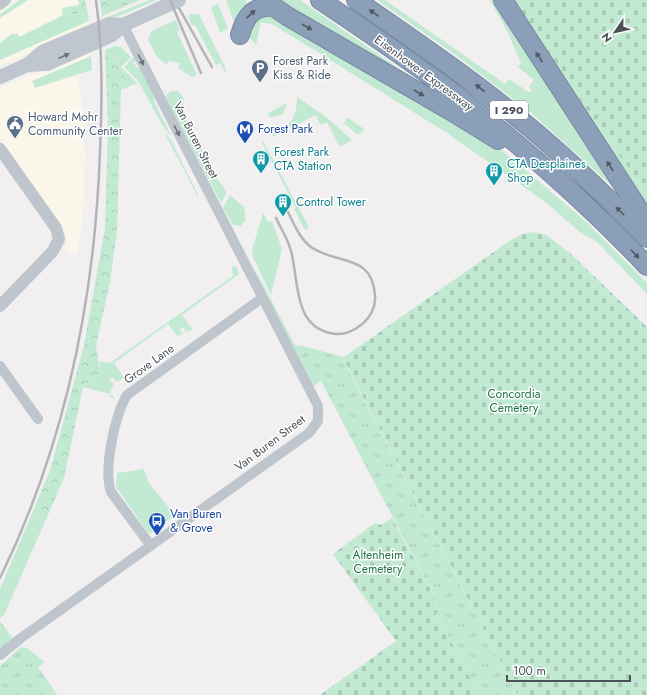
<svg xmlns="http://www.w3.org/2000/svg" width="647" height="695" font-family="Jost,sans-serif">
	<defs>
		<pattern id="forest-crowns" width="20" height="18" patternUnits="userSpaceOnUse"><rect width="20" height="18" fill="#c2ead3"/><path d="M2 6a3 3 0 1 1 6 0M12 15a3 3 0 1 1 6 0" fill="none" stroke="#a8cab7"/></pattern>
		<pattern id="cemetery-stones" width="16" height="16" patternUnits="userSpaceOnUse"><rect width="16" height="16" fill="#c2ead3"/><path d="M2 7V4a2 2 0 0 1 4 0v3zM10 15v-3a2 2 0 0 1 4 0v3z" fill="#a8cab7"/></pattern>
		<pattern id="park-tufts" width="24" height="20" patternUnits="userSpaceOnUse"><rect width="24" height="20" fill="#c2ead3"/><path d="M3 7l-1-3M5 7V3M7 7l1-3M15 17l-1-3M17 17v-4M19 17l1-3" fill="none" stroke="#a8cab7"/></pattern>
	</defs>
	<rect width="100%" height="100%" fill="#f1efef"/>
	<path fill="#faf6ea" d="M16,0H85L86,7H88L89,28L0,66V12Z
		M91,50L92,70L77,76L82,98L85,159L83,218L77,254L68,252L64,248L67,242L65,230L0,140V88Z"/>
	<path fill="#c2ead3" d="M19,0H28L0,18V14Z
		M150,0H157L102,23V19Z
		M229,0H246V8L236,26L227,4L226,1Z
		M276,0H300L424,86Z
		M377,0H385L505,84L509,79L529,92L532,91L529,86L534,80L518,67L521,63L508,33L490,0H496L616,182L611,185L530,112L453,53Z
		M507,0H515L536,38L647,194V214Z
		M218,4L228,28L220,33L211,7Z
		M265,12L497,146L583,219L647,283V294L597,242L580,232L544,201L447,133L274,25L261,22L256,45L250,38L248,27Z
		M88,13L89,21L0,60V43L13,33L15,35L17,33L19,37L63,15Z
		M191,14H199L225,67L226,74L220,63L216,65L195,25L192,26L188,15Z
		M176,20L180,30L177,32L197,75L192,77L178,68L180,63L168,61L167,65L157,57L148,40L151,31Z
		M115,46L121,47L131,57L121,67L105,50Z
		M91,56L92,70L35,88L32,81Z
		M134,57L136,61L133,63L138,68L140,67L153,91L155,104L172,137L162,125L139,82L124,67Z
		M125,71L137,83L121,90Z
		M172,91H178L183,96L184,115L191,129L188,131L192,138L196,137L216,177L227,192L221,203L166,99V95Z
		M297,97L325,116L352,140L340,147L327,122L320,125L316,115L273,137L269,131L270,129C291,132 297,115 297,97Z
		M287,103L283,114L270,118L268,113Z
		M347,117L364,129L360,134H356L344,123Z
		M163,130L171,140L198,195V197Z
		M261,141H263L309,227L305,230L294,209L296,208Z
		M230,195L244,207L246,219L241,226L233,225L223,208Z
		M263,213L268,222L272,221L282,249L271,295L253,257L252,250Z
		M236,266L239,274L182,315L193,330L185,332L184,327L179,330L184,333L177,336L168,324L114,363L124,378L116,382L113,377L109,380L114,384L110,392L115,399L110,397L111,394L83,387L100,373V361L110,363L233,276L232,267Z
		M255,269L298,351L296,353L269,301Z
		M144,469L149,483L175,515L149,534L116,487L117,473Z
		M34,509L48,515L4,615L0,618V589Z"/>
	<path fill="url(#forest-crowns)" d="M78,0H85L88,13L63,15L62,8L79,5Z
		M100,0H140L102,16Z
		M105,50L125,71L121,90L117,231L110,282L96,346C97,356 100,363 100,373L83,387L64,478L48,515L34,509L51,468L84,345L105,228L108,127Z"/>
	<path fill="url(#cemetery-stones)" d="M515,0H647V194L536,38Z
		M534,232L546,235L570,253L647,327V695H518L345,362L344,357L508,242L522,234Z
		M392,518L441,609L436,613L479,695H320L396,641L333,554L375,523L381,525Z"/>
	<path fill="url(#park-tufts)" d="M298,345L344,357L348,369L518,695H479L436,613L441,609L321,381L313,386L293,348Z
		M0,621L13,639L0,649Z
		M21,647L27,648L45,662L38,667L57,695H0V666Z"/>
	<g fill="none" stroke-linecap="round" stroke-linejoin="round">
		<defs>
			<path id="motorway" d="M268,0L274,7L287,16L451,111L498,140
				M320,0C366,31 413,62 457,96C525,148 588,204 647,266
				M356,0C412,39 470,78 523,122C567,158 608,198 647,238
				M503,0L647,222
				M240,35C245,17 253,5 274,7"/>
		</defs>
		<use href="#motorway" stroke="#778aa4" stroke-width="20"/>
		<path stroke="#bfc5cc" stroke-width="10" d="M0,5L6,0
			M0,366L38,419
			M151,546L111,492C103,470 115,415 127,395L262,298
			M0,655L21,638L309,433L318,421V406L123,25"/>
		<path stroke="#bfc5cc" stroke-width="12" d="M0,149L56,228L59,239L53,251L0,306"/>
		<path stroke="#bfc6d0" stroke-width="14" d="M27,65L47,64L112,35L123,25L179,0
			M0,77L27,65L42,52L109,24L123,25"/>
		<use href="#motorway" stroke="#8c9fb8" stroke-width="18"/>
		<path stroke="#b2b4b8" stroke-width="2.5" d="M170,0L201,73
			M179,8L212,67
			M276,218C281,229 288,239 291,251C299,280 293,325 330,333C341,336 352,332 361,325C370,318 376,307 375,296C373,253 336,265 311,247C300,239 294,224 288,212
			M0,578C65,445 95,298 100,151C102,101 103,50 96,0"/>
	</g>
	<defs><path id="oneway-solid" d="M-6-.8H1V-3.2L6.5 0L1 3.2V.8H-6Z"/></defs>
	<g fill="#505963">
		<use href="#oneway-solid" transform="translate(374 13) rotate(-145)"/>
		<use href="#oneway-solid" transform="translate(251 14) rotate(-43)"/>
		<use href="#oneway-solid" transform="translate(307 27) rotate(30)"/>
		<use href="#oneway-solid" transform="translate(539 57) rotate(-123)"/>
		<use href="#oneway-solid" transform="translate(480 88) rotate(-142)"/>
		<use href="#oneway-solid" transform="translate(419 93) rotate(30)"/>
		<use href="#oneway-solid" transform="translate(610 166) rotate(-123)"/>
		<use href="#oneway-solid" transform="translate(620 211) rotate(-135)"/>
		<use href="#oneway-solid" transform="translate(635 254) rotate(46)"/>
	</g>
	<use fill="#6c747d" href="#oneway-solid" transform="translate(64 56) rotate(-24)"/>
	<g fill="#6c747c">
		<use href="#oneway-solid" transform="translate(141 60) rotate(63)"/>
		<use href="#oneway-solid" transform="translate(177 131) rotate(63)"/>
	</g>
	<defs>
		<symbol id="parking-pin" viewBox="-11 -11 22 30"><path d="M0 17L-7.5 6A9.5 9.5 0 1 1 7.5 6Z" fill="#5c6f8a" stroke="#fff"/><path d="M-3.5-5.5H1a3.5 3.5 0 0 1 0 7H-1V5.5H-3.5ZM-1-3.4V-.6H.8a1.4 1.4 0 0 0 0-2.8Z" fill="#fff"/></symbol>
		<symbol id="civic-pin" viewBox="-11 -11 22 30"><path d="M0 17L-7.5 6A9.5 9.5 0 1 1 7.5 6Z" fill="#5c6f8a" stroke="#fff"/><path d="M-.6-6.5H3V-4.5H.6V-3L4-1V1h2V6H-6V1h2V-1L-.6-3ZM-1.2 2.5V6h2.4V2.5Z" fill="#fff"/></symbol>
		<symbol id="metro-pin" viewBox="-11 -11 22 30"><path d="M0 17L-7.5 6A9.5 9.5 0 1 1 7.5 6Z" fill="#1a4fb4" stroke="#fff"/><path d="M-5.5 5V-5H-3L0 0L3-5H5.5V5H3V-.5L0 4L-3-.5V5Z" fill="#fff"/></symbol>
		<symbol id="building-pin" viewBox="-11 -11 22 30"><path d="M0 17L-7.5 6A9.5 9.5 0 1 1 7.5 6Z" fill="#0f9aa8" stroke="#fff"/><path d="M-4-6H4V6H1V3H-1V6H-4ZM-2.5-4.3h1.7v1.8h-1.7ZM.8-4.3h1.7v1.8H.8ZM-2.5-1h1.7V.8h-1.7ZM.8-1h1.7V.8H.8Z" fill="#fff"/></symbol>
		<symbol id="bus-pin" viewBox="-11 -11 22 30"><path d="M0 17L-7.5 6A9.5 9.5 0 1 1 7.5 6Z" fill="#1a4fb4" stroke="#fff"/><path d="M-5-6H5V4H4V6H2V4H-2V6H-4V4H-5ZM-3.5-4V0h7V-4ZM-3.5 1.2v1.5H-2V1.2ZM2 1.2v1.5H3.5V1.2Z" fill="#fff"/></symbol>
	</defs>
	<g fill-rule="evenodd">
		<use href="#parking-pin" x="250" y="58" width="20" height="27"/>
		<use href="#civic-pin" x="5" y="114" width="20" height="27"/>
		<use href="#metro-pin" x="235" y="119" width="20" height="27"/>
		<use href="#building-pin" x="251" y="149" width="20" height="27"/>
		<use href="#building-pin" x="484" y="161" width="20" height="27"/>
		<use href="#building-pin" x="273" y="192" width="20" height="27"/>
		<use href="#bus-pin" x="147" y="511" width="20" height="27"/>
	</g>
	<g text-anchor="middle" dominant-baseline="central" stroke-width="3" stroke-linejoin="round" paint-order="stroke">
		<rect fill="#fff" stroke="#80858c" stroke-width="1" x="490" y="101" width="38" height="18" rx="3"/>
		<g font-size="11" font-weight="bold" fill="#49515a">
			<text x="509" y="110">I 290</text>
		</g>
		<g font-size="12" fill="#4e5e75" stroke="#fff" text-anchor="start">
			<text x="273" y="61">Forest Park<tspan x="273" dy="14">Kiss &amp; Ride</tspan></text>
			<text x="28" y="117">Howard Mohr<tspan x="28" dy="14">Community Center</tspan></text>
		</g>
		<g font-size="12" fill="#49515a" stroke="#fff">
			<text transform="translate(424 73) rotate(36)">Eisenhower Expressway</text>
			<text transform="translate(196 140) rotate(63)">Van Buren Street</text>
			<text transform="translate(149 364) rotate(-36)">Grove Lane</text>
			<text transform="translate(270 443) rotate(-37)">Van Buren Street</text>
		</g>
		<g font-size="12" fill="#164399" stroke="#fff" text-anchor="start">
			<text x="258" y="129">Forest Park</text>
			<text x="170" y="514">Van Buren<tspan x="170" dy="14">&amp; Grove</tspan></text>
		</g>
		<g font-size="12" fill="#0d838f" stroke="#fff" text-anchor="start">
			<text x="274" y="152">Forest Park<tspan x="274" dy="14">CTA Station</tspan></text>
			<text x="507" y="164">CTA Desplaines<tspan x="507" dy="14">Shop</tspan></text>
			<text x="296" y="202">Control Tower</text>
		</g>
		<g font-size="12" fill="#21744e" stroke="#fff">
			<text x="514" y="394">Concordia<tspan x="514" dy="14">Cemetery</tspan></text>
			<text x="378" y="555">Altenheim<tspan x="378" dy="14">Cemetery</tspan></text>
		</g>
	</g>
	<g transform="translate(615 32) rotate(236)" stroke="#ffffff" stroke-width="3" paint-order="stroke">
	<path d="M0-3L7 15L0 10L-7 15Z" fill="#49515a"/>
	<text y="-6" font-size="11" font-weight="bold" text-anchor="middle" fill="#49515a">N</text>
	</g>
	<path d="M507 675v6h123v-6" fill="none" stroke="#49515a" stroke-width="2"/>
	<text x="513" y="675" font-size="12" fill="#49515a" stroke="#ffffff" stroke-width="3" paint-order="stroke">100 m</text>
</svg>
